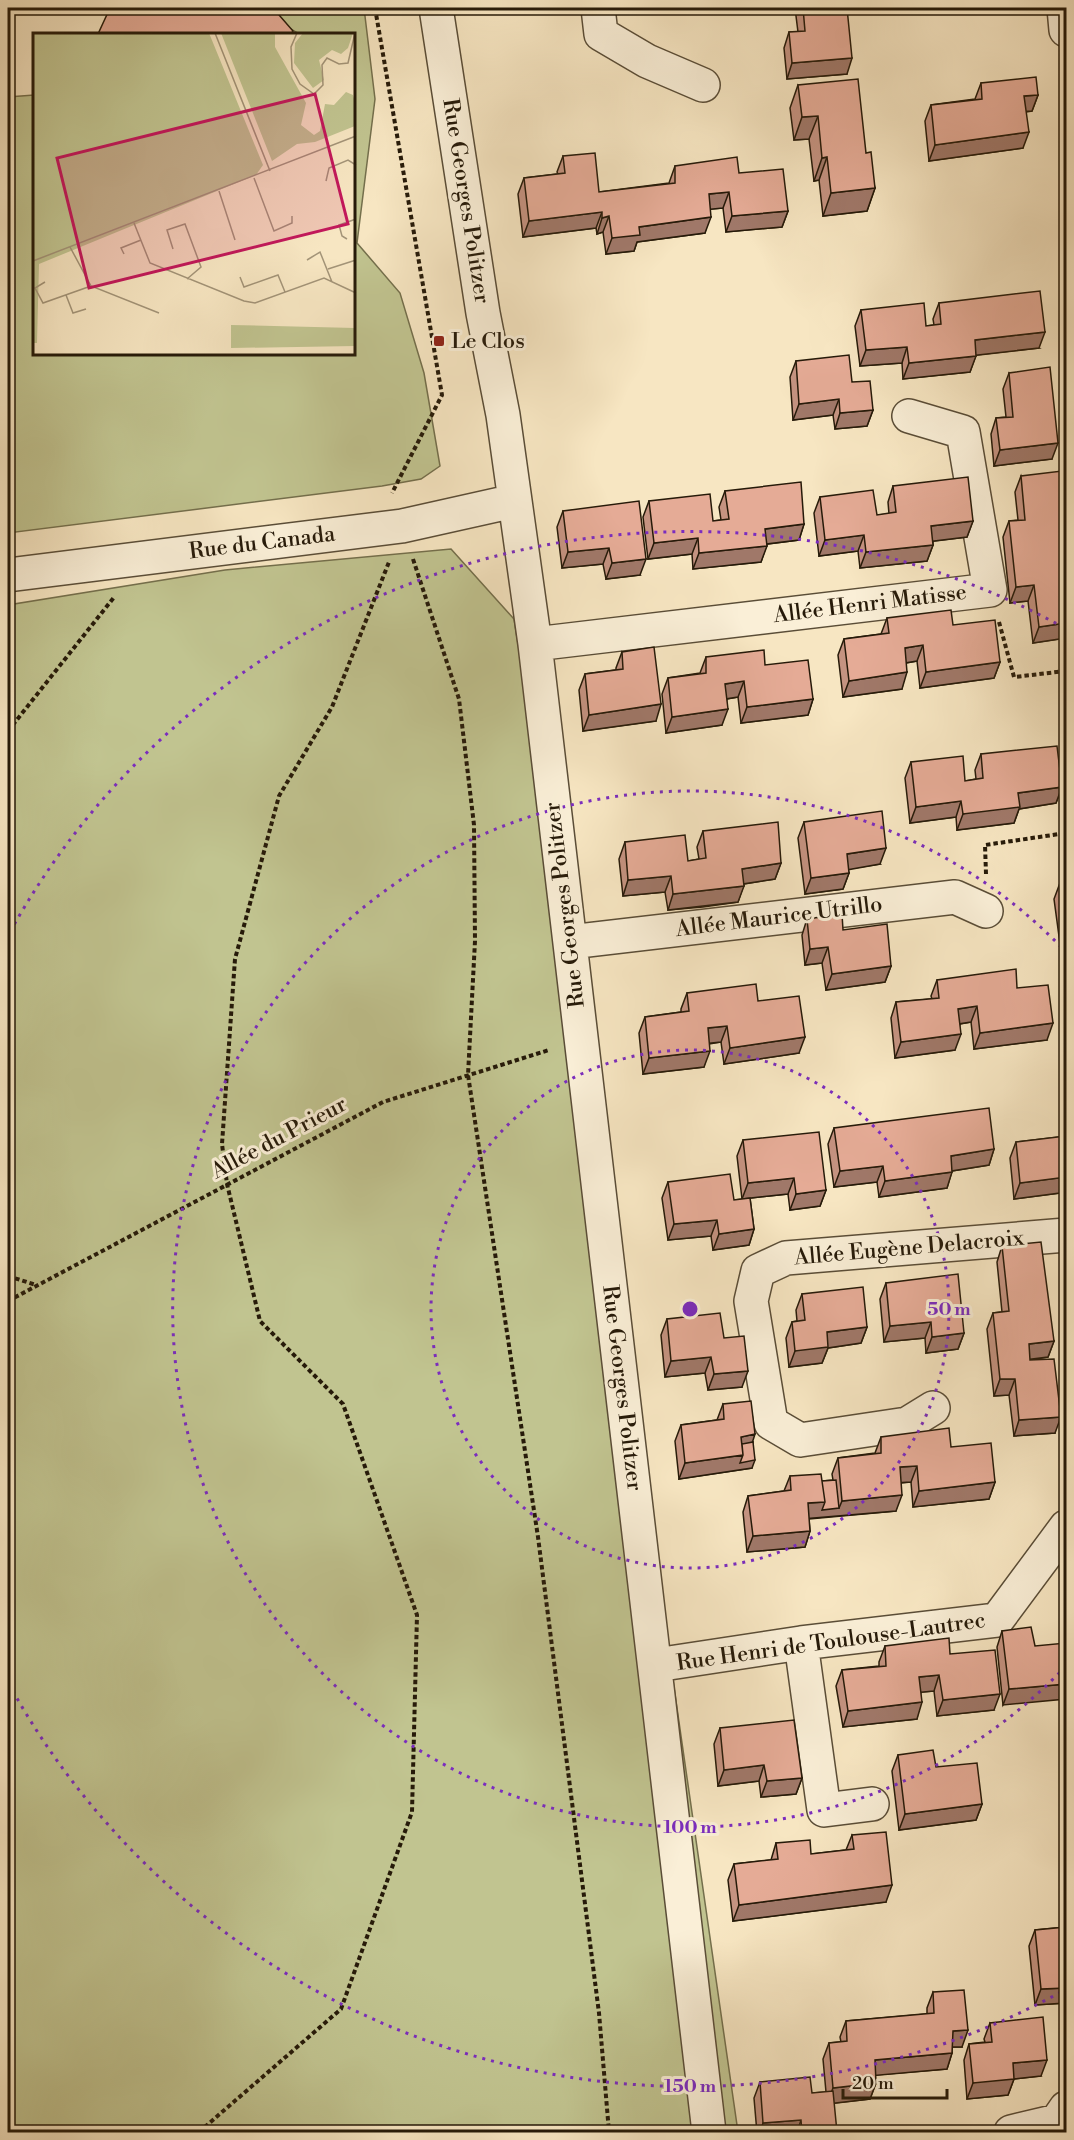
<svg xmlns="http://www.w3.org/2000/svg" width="1074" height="2140" font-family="'Libre Bodoni',serif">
	<rect width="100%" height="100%" fill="#f7e6c2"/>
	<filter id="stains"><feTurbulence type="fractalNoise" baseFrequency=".00333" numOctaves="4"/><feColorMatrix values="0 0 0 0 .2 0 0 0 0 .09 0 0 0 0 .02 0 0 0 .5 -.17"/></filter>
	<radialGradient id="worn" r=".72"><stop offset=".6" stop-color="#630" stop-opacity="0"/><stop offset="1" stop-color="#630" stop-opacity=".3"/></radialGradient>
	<path fill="#c1c490" stroke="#746f4c" stroke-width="1.5" d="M256,8H364L375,99L357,243L400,293L424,373L440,466L421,479L382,486L8,533V97L34,95V354H354V34H299Z
		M451,549L514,619L581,1041L738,2132H8V605L225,570Z"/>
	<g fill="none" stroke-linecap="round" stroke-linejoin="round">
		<defs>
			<path id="minor" d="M436,8L483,313L503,415L535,644L709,2132
				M598,8L601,34L647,61L703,85
				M1064,8L1066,30
				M8,575L402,526L514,501
				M535,644L990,590L963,432L909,416
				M570,942L955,897L986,911
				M933,1408L907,1424L800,1440L771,1423L751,1301L758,1271L786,1258L1066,1235
				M801,1643L824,1810L872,1804
				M656,1665L801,1643L997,1620L1066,1527
				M1011,2132L1057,2121L1066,2108"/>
		</defs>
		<use href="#minor" stroke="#5a4d37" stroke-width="36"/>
		<path stroke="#261a09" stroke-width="4" stroke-dasharray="4.5 3" stroke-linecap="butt" d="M375,8L442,395L392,493
			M413,559L459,699L474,825L475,941L468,1075L538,1537L599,2013L609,2132
			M999,622L1014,677L1066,671
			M8,731L115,596
			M986,874L985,845L1066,833
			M8,1276L36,1285
			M8,1301L383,1102L549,1050
			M199,2132L341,2009L412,1812L417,1615L343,1404L260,1321L227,1184L222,1144L235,959L279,796L332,707L389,562"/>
		<use href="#minor" stroke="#faefd7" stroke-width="33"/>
	</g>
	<path fill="#c59381" stroke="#261a09" stroke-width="1.5" d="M795,8H847V74L787,79L784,48L789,32H798Z
		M981,83L1038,95L1032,111L1026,112L1023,148L929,161L925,121L931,105L975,99Z
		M798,85L866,153L875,188L867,211L823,216L819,180L814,181L809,139L794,140L790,108Z
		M563,156L599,192L669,183L675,166L739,173L788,211L782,227L726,232L723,208L710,209L705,233L637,242L634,251L606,254L603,232L597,234L596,228L523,237L518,194L524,178L558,174L557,172Z
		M939,303L1039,348L976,355L970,372L903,379L902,363L860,366L855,326L861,310L926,326L934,325L933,319Z
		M796,361L852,382L873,410L867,426L835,429L833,415L793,420L790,377Z
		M1009,373L1052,459L994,466L991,434L996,418L1006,417L1003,389Z
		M1021,476L1066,638L1033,643L1028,601L1010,603L1003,537L1009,521L1018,520L1015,492Z
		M893,486L973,521L967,537L933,541V545L927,561L860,568L858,551L819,556L814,513L820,497L877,515L889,514L888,502Z
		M725,491L804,524L799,540L767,544L761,562L693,569L692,554L648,559L643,517L649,501L713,521L721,520L719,507Z
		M563,511L640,575L606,579L603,564L562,568L557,527Z
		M887,618L953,625L1000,662L994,678L920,688L917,661L906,663L902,689L843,697L838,655L844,639L881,634Z
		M622,652L656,721L583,731L579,690L585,674L616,670V668Z
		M706,657L765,665L813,699L808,715L741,723L738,697L727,699L722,725L666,733L662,694L668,678L700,673Z
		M981,754L1062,787L1056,803L1019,809L1014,823L957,830L956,817L910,823L905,778L911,762L965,781L976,779L975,770Z
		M804,822L880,864L848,869L849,873L843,889L805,894L798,838Z
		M703,831L781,863L775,879L744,884L738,902L703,907L668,910L665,892L623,896L619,859L625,842L688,861L699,859L697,847Z
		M1066,848V870L1065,852Z
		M1066,882V965L1063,966L1054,899L1060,883Z
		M807,919L843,930L891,966L885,982L826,990L822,963L805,965L802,935Z
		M937,980L1017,988L1047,1040L974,1049L971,1022L960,1024L955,1050L895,1058L891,1018L896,1002L932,999L931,996Z
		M687,993L758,1001L799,1053L724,1064L721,1042L709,1044L704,1067L643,1074L639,1033L645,1017L681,1012V1009Z
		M834,1128L994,1149L989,1165L952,1171L947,1188L879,1197L877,1182L834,1187L828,1144Z
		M1066,1136V1208H1063L1060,1193L1014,1199L1010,1158L1016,1142Z
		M743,1140L826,1190L820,1206L790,1210L788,1194L750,1198L754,1229L749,1245L713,1250L711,1236L668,1240L662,1198L668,1182L734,1200L742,1199L737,1156Z
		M1002,1246L1054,1341L1048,1357L1030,1360L1055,1433L1014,1436L1009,1395L994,1396L987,1329L993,1313L1002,1312L997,1262Z
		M886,1283L964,1333L958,1349L926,1353L925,1338L884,1342L880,1299Z
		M802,1294L867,1327L861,1343L828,1348L822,1363L789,1367L786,1338L792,1322L797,1321L796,1310Z
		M667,1319L724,1338L742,1387L708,1390L705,1373L665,1377L661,1335Z
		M723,1404L753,1442L752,1468L679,1479L675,1441L681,1425L717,1420Z
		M881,1437L951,1447L995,1482L989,1499L913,1507L911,1482L901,1483L896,1511L809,1519L810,1531L805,1547L747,1552L743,1512L748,1496L784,1491L790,1476L822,1481L833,1480L832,1474L838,1458L875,1453Z
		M1002,1631L1035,1646L1003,1705L997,1647Z
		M885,1646L950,1654L994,1710L937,1716L934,1691L921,1692L917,1719L843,1727L836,1686L842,1670L879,1666V1662Z
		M720,1728L802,1778L796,1794L761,1797L759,1781L718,1786L714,1744Z
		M898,1755L936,1767L982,1804L976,1820L899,1830L892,1771Z
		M852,1835L886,1902L733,1921L728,1880L734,1864L771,1860L776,1843L811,1854L846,1850Z
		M1066,1922V2003L1035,2005L1029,1946L1035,1930L1065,1927Z
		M933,1992L962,2047H952V2053L947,2069L875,2075L876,2083L870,2099L834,2103V2133H757L754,2098L760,2082L812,2093L826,2092L823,2059L829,2043L841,2042L840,2037L846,2021L927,2014V2008Z
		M990,2023L1041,2076L1014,2079L1008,2095L967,2099L964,2060L969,2044L985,2042L984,2039Z"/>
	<path fill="#a07869" stroke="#261a09" stroke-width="1.5" d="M852,58L847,74L787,79L792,63Z
		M1038,95L1032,111L1018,112L1024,96Z
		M818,116L809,139L794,140L802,117Z
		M1029,132L1023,148L929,161L935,145Z
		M827,157L819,180L814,181L822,158Z
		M875,188L867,211L823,216L831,193Z
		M729,192L723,208L703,210L709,194Z
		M788,211L782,227L726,232L732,216Z
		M602,212L596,228L523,237L529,221Z
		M609,216L603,232L597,234L602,218Z
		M711,217L705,233L637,242L634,251L606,254L612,238L639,227Z
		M1045,332L1039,348L969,356L975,340Z
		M907,347L902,363L860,366L866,350Z
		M976,356L970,372L903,379L909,363Z
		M839,399L833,415L793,420L799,404Z
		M873,410L867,426L835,429L840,413Z
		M1058,443L1052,459L994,466L1000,450Z
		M973,521L967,537L926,542L931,526Z
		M804,524L799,540L759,545L765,529Z
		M864,535L858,551L819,556L825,540Z
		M698,538L692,554L648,559L654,543Z
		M933,545L927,561L860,568L866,552Z
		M767,546L761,562L693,569L699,553Z
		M609,548L603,564L562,568L568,552Z
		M646,559L640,575L606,579L612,563Z
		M1034,585L1028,601L1010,603L1016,587Z
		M1066,623V638L1033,643L1039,627Z
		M923,645L917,661L899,664L905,648Z
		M1000,662L994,678L920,688L926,672Z
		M907,672L902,689L843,697L849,681Z
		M744,681L738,697L719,700L725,684Z
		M813,699L808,715L741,723L747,707Z
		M661,704L656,721L583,731L589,715Z
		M728,709L722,725L666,733L672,717Z
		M1062,787L1056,803L1019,809L1014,823L957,830L963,814L1018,793Z
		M961,801L956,817L910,823L916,807Z
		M886,848L880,864L841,871L847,854Z
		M781,863L775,879L736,885L742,869Z
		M849,873L843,889L805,894L811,878Z
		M671,876L665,892L623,896L628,880Z
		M744,886L738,902L668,910L673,894Z
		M828,947L822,963L805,965L810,949Z
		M1066,955V965L1063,966Z
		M891,966L885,982L826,990L832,974Z
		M977,1006L971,1022L952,1025L958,1009Z
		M1053,1023L1047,1040L974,1049L980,1033Z
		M727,1026L721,1042L702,1044L708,1028Z
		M961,1034L955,1050L895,1058L901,1042Z
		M805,1037L799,1053L724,1064L730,1048Z
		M710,1051L704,1067L643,1074L649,1058Z
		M994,1149L989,1165L945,1172L951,1156Z
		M883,1166L877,1182L834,1187L840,1171Z
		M952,1172L947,1188L879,1197L885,1181Z
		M1066,1177L1060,1193L1014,1199L1020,1183Z
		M794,1178L788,1194L742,1199L748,1183Z
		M826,1190L820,1206L790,1210L796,1194Z
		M1066,1198V1208H1063Z
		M717,1220L711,1236L668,1240L674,1224Z
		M754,1229L749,1245L713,1250L719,1234Z
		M931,1322L925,1338L884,1342L890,1326Z
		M867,1327L861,1343L828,1348L822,1363L789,1367L795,1351L827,1332Z
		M964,1333L958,1349L926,1353L932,1337Z
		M1054,1341L1048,1357L1024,1360L1029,1344Z
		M711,1357L705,1373L665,1377L671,1361Z
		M748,1371L742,1387L708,1390L714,1374Z
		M1000,1379H1015L1009,1395L994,1396Z
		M1061,1417L1055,1433L1014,1436L1019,1420Z
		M755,1434L750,1450L739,1452L741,1437Z
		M743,1455L755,1460L752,1468L679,1479L685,1463Z
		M917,1466L911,1482L894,1483L900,1467Z
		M995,1482L989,1499L913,1507L919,1491Z
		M902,1495L896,1511L802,1519L808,1503L825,1502L839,1508L842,1501Z
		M810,1531L805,1547L747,1552L753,1536Z
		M939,1675L934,1691L913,1693L919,1677Z
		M1066,1684V1699L1003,1705L1009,1689Z
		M1000,1694L994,1710L937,1716L943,1700Z
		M922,1702L917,1719L843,1727L848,1711Z
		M764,1765L759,1781L718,1786L724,1770Z
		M802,1778L796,1794L761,1797L767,1781Z
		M982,1804L976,1820L899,1830L905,1814Z
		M892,1885L886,1902L733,1921L739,1905Z
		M1066,1988V2003L1035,2005L1041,1989Z
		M968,2030L962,2047H947L953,2031Z
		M952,2053L947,2069L869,2076L875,2060Z
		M1047,2060L1041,2076L1014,2079L1008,2095L967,2099L973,2083L1013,2063Z
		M876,2083L870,2099L827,2104L833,2088Z
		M801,2120L797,2133H760L763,2123Z"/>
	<path fill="#e5ab96" stroke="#261a09" stroke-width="1.5" d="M110,8H273L293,31L291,34H98Z
		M803,8H847L852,58L792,63L789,32L805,31Z
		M1036,77L1038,95L1024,96L1029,132L935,145L931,105L982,99L981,83Z
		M858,79L866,153L871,152L875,188L831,193L827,157L822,158L818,116L802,117L798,85Z
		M595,153L599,192L675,183V166L737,157L739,173L783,169L788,211L732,216L729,192L709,194L711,217L639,227L640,235L612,238L609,216L602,218V212L529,221L524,178L565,173L563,156Z
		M1040,291L1045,332L975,340L976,356L909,363L907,347L866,350L861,310L924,303L926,326L941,324L939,303Z
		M849,355L852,382L870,381L873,410L840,413L839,399L799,404L796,361Z
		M1050,367L1058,443L1000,450L996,418L1013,417L1009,373Z
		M1062,471L1066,511V623L1039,627L1034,585L1016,587L1009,521L1025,520L1021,476Z
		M968,477L973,521L931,526L933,545L866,552L864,535L825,540L820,497L873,490L877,515L896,512L893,486Z
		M801,482L804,524L765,529L767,546L699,553L698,538L654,543L649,501L710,494L713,521L729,519L725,491Z
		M639,501L646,559L612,563L609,548L568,552L563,511Z
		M951,610L953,625L995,620L1000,662L926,672L923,645L905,648L907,672L849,681L844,639L889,633L887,618Z
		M654,647L661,704L589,715L585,674L623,669L622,652Z
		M764,650L765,665L808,660L813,699L747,707L744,681L725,684L728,709L672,717L668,678L706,673V657Z
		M1057,746L1062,787L1018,793L1020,807L963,814L961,801L916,807L911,762L963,756L965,781L983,778L981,754Z
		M882,811L886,848L847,854L849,873L811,878L804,822Z
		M778,822L781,863L742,869L744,886L673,894L671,876L628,880L625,842L685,835L688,861L706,858L703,831Z
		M1066,882V935L1060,883Z
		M842,914L843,930L887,924L891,966L832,974L828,947L810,949L807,919Z
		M1016,969L1017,988L1048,985L1053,1023L980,1033L977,1006L958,1009L961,1034L901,1042L896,1002L939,998L937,980Z
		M756,984L758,1001L799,996L805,1037L730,1048L727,1026L708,1028L710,1051L649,1058L645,1017L689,1011L687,993Z
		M989,1108L994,1149L951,1156L952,1172L885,1181L883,1166L840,1171L834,1128Z
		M819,1132L826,1190L796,1194L794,1178L748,1183L743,1140Z
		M1066,1136V1180V1177L1020,1183L1016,1142Z
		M730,1174L734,1200L750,1198L754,1229L719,1234L717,1220L674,1224L668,1182Z
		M1041,1242L1054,1341L1029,1344L1030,1360L1054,1359L1061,1417L1019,1420L1015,1379H1000L993,1313L1009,1311L1002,1246Z
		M958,1274L964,1333L932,1337L931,1322L890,1326L886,1283Z
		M863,1287L867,1327L827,1332L828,1347L795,1351L792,1322L805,1320L802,1294Z
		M720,1313L724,1338L744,1336L748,1371L714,1374L711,1357L671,1361L667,1319Z
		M751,1401L755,1434L741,1437L743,1455L685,1463L681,1425L724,1419L723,1404Z
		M949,1428L951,1447L991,1443L995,1482L919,1491L917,1466L900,1467L902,1495L842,1501L838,1458L881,1453V1437Z
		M753,1442L755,1460L740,1463L743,1455L742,1444Z
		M821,1474L825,1502L808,1503L810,1531L753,1536L748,1496L791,1490L790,1476Z
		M836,1480L839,1508L822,1510L825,1502L822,1481Z
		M1031,1627L1035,1646L1066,1643V1684L1009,1689L1002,1631Z
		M949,1638L950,1654L995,1650L1000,1694L943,1700L939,1675L919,1677L922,1702L848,1711L842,1670L886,1666L885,1646Z
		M794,1720L802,1778L767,1781L764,1765L724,1770L720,1728Z
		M933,1750L936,1767L977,1763L982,1804L905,1814L898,1755Z
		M886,1832L892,1885L739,1905L734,1864L778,1859L776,1843L810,1840L811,1854L854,1849L852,1835Z
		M1066,1927V1988L1041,1989L1035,1930Z
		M964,1990L968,2030L953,2031L952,2053L875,2060L876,2083L833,2088L829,2043L847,2041L846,2021L934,2013L933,1992Z
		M1043,2017L1047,2060L1013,2063L1014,2079L973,2083L969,2044L992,2042L990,2023Z
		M810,2077L812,2093L833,2091L837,2132L802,2133L801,2120L763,2123L760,2082Z"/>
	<g fill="none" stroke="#7b2cbf" stroke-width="3" stroke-dasharray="3 6">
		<circle cx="690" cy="1309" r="259"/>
		<path d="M1066 1666A518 518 0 1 1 1066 952"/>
		<path d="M1061 1992A777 777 0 0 1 10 1686M10 932A777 777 0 0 1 1061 626"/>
	</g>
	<rect fill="#8f2418" stroke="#faefd7" stroke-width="2" x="433" y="335" width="12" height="12" rx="3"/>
	<g text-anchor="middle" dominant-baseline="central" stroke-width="6" stroke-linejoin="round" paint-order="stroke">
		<g font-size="22" fill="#261a09" stroke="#faefd7">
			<text transform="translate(466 201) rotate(81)">Rue Georges Politzer</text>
			<text transform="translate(262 543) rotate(-7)">Rue du Canada</text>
			<text transform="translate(870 604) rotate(-7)">Allée Henri Matisse</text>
			<text transform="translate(565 905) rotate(-97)">Rue Georges Politzer</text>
			<text transform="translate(779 917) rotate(-7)">Allée Maurice Utrillo</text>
			<text transform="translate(279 1138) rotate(-28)">Allée du Prieur</text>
			<text transform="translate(909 1248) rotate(-5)">Allée Eugène Delacroix</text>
			<text transform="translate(622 1388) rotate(83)">Rue Georges Politzer</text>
			<text transform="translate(831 1642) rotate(-8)">Rue Henri de Toulouse-Lautrec</text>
		</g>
		<g font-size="22" fill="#261a09" stroke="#faefd7" text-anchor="start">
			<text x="451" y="341">Le Clos</text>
		</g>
	</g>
	<g transform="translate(33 33)">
		<rect width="322" height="322" fill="#f7e6c2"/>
		<path d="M0,0H176L230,132L223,142L6,231L4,310H0ZM188,0H242V14L273,70L268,92L281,102L287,98L292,71L301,72L313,59L320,62L322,69V93L282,109L264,111L239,128ZM270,0H320L315,15L308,21L299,17L286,27L291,47L280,55L261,30L262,10ZM198,292L322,295V313L198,315Z" fill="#c1c490"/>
		<path fill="none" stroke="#a39478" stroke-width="1.5" d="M182,0L237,138M264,0L258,14L259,36L267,51L281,61L290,52L289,32L294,25L306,31L315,30L322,0M221,145L241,198L259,190V183M293,148L296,135L315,127L323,132M186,158L202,207M101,190L117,230L211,268L222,270L291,245L323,260M314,206L309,203L306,192L323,186M37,214L58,253L126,280M140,216L134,197L152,191L168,234L154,246M91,221L88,215L108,207M274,227L287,219L299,249M0,228L323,103M295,236L323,227M207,244L211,254L245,242L252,259M12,249L2,255L10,270L58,253M33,262L40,280L53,276"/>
		<path fill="#c2185b" fill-opacity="0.15" stroke="#c2185b" stroke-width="3" d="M282,61L315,191L56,255L24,125Z"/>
		<rect width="322" height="322" fill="none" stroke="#261a09" stroke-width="3"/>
	</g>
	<circle cx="690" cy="1309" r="9" fill="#7b2cbf" stroke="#faefd7" stroke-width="3"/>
	<g font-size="18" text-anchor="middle" font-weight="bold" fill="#7b2cbf" stroke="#faefd7" stroke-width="6" stroke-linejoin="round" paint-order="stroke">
		<text x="949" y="1315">50 m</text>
		<text x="690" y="1833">100 m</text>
		<text x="690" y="2092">150 m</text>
	</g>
	<rect width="1074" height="2140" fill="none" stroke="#f7e6c2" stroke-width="30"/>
	<rect x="9" y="9" width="1056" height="2122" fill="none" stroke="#261a09" stroke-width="3"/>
	<rect x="15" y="15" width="1044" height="2110" fill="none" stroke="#261a09" stroke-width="1.5"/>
	<path d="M843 2089v9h104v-9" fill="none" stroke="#261a09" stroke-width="3"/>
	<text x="852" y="2089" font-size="18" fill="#261a09" stroke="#faefd7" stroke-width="4.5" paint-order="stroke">20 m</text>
	<rect width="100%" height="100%" filter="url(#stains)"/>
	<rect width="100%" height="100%" fill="url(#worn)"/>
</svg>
